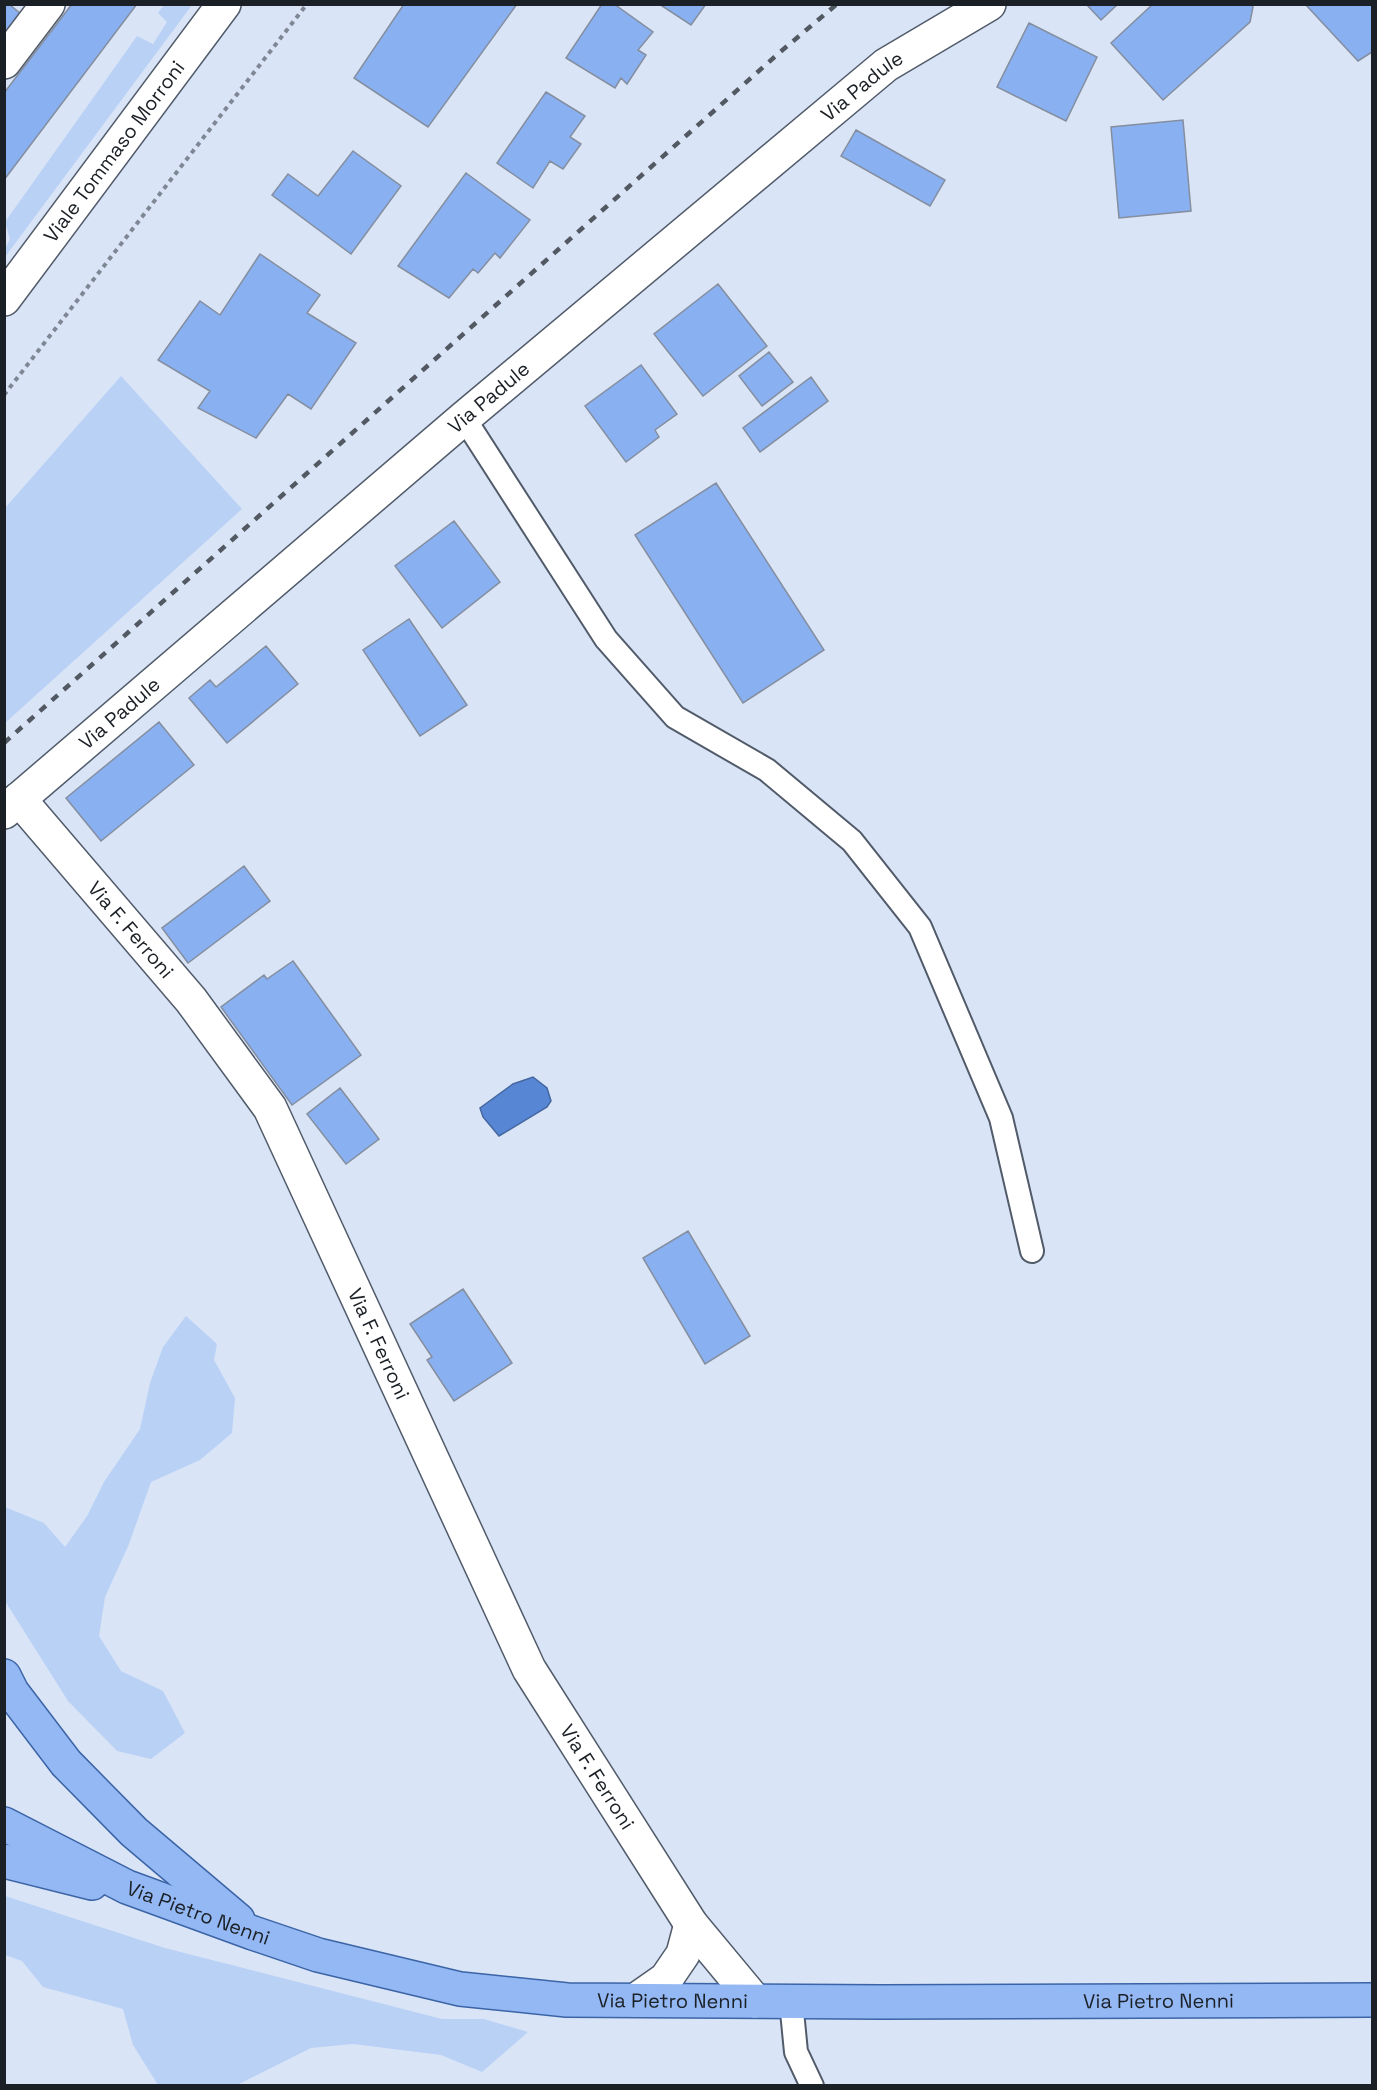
<svg xmlns="http://www.w3.org/2000/svg" width="1377" height="2090" font-family="'Space Grotesk',sans-serif">
	<rect width="100%" height="100%" fill="#d9e4f6"/>
	<path fill="#bad1f6" d="M164,5H192L5,257V249L10,239L5,222L137,36L153,44L167,22L158,13Z
		M121,376L242,509L5,723V508Z
		M186,1316L217,1344L214,1360L235,1398L232,1433L200,1460L151,1482L129,1544L105,1597L99,1636L121,1671L163,1691L185,1733L151,1759L117,1751L68,1701L5,1601V1507L44,1523L65,1547L87,1516L104,1482L140,1429L150,1383L163,1347Z
		M5,1896L165,1948L442,2019H484L528,2032L482,2072L441,2055L353,2044L311,2048L237,2085H158L133,2045L123,2009L43,1987L22,1961L5,1955Z"/>
	<path fill="#5786d4" stroke="#4567a0" stroke-width="1.5" d="M533,1077L547,1088L551,1101L547,1107L499,1136L483,1117L480,1108L513,1084Z"/>
	<path fill="#89b0f1" stroke="#848e9f" stroke-width="1.5" d="M4,4H9L21,14L4,37Z
		M72,4H137L4,180V93Z
		M404,4H517L428,127L354,78Z
		M602,4H614L653,32L638,50L646,55L627,84L621,78L615,88L566,58Z
		M659,4H706L691,25Z
		M1086,4H1118L1101,20Z
		M1153,4H1251L1253,7L1250,22L1163,100L1111,43Z
		M1305,4H1372V52L1358,61Z
		M1029,23L1097,57L1066,121L997,87Z
		M546,92L585,116L570,137L581,144L563,169L550,161L533,188L497,163Z
		M1183,120L1191,211L1119,218L1111,127Z
		M856,130L945,180L930,206L841,156Z
		M353,151L401,186L351,254L272,195L288,174L318,196Z
		M466,173L530,220L500,258L495,253L478,273L473,269L449,298L398,266Z
		M260,254L320,295L307,313L356,343L311,409L288,394L256,438L198,408L210,391L158,360L200,301L220,315Z
		M718,284L767,346L703,396L654,334Z
		M769,352L793,382L762,406L739,376Z
		M641,365L677,414L655,430L659,437L626,462L585,406Z
		M811,377L828,401L760,452L743,428Z
		M716,483L824,650L743,703L635,535Z
		M454,521L500,582L442,628L395,566Z
		M409,619L467,705L420,736L363,650Z
		M266,646L298,684L227,743L189,698L210,680L216,687Z
		M159,722L194,765L101,841L66,798Z
		M244,866L270,901L188,963L162,928Z
		M293,961L361,1055L292,1105L221,1007L264,975L267,979Z
		M340,1088L379,1139L346,1164L307,1114Z
		M688,1231L750,1336L705,1364L643,1258Z
		M463,1289L512,1363L454,1401L427,1360L432,1357L410,1324Z"/>
	<g fill="none" stroke-linecap="round" stroke-linejoin="round">
		<defs>
			<path id="lane" d="M464,418L606,639L675,717L767,770L852,841L920,927L1001,1118L1032,1251
				M791,2001L796,2052L812,2086"/>
			<g id="street">
				<path d="M4,62L48,4"/>
				<path id="s1" d="M19,799L191,1000L270,1108L529,1669L691,1924L755,2001"/>
				<path d="M636,2000L666,1979L683,1954L691,1924"/>
			</g>
			<g id="secondary">
				<path id="s2" d="M4,299L224,4"/>
				<path id="s3" d="M4,812L464,418L886,65L989,4"/>
			</g>
			<g id="primary">
				<path d="M4,1676L12,1692L66,1763L134,1832L238,1920"/>
				<path id="s4" d="M4,1824L127,1887L253,1933L318,1955L460,1989L567,2000L882,2002L1372,2000"/>
				<path d="M4,1861L92,1883"/>
			</g>
		</defs>
		<use href="#lane" stroke="#515b6a" stroke-width="26"/>
		<use href="#street" stroke="#515b6a" stroke-width="36"/>
		<use href="#secondary" stroke="#515b6a" stroke-width="36"/>
		<use href="#primary" stroke="#3b64a6" stroke-width="36"/>
		<path stroke="#7f8794" stroke-width="4" stroke-dasharray="4.5 4.5" stroke-linecap="butt" d="M4,395L307,4"/>
		<use href="#lane" stroke="#fff" stroke-width="22"/>
		<use href="#street" stroke="#fff" stroke-width="33"/>
		<use href="#secondary" stroke="#fff" stroke-width="33"/>
		<use href="#primary" stroke="#94b8f3" stroke-width="33"/>
		<path stroke="#525962" stroke-width="4.5" stroke-dasharray="8 8" stroke-linecap="butt" d="M4,743L779,53L837,4"/>
	</g>
	<g text-anchor="middle" dominant-baseline="central" stroke-width="6" stroke-linejoin="round" paint-order="stroke">
		<g font-size="20" fill="#1b2026" stroke="#eaf1fc">
			<text stroke="none"><textPath href="#s3" startOffset="1124">Via Padule</textPath></text>
			<text stroke="none"><textPath href="#s2" startOffset="184">Viale Tommaso Morroni</textPath></text>
			<text stroke="none"><textPath href="#s3" startOffset="638">Via Padule</textPath></text>
			<text stroke="none"><textPath href="#s3" startOffset="152">Via Padule</textPath></text>
			<text stroke="none"><textPath href="#s1" startOffset="172">Via F. Ferroni</textPath></text>
			<text stroke="none"><textPath href="#s1" startOffset="658">Via F. Ferroni</textPath></text>
			<text stroke="none"><textPath href="#s1" startOffset="1144">Via F. Ferroni</textPath></text>
			<text stroke="none"><textPath href="#s4" startOffset="214">Via Pietro Nenni</textPath></text>
			<text stroke="none"><textPath href="#s4" startOffset="700">Via Pietro Nenni</textPath></text>
			<text stroke="none"><textPath href="#s4" startOffset="1186">Via Pietro Nenni</textPath></text>
		</g>
	</g>
	<rect width="1377" height="2090" fill="none" stroke="#1b2026" stroke-width="12"/>
</svg>
